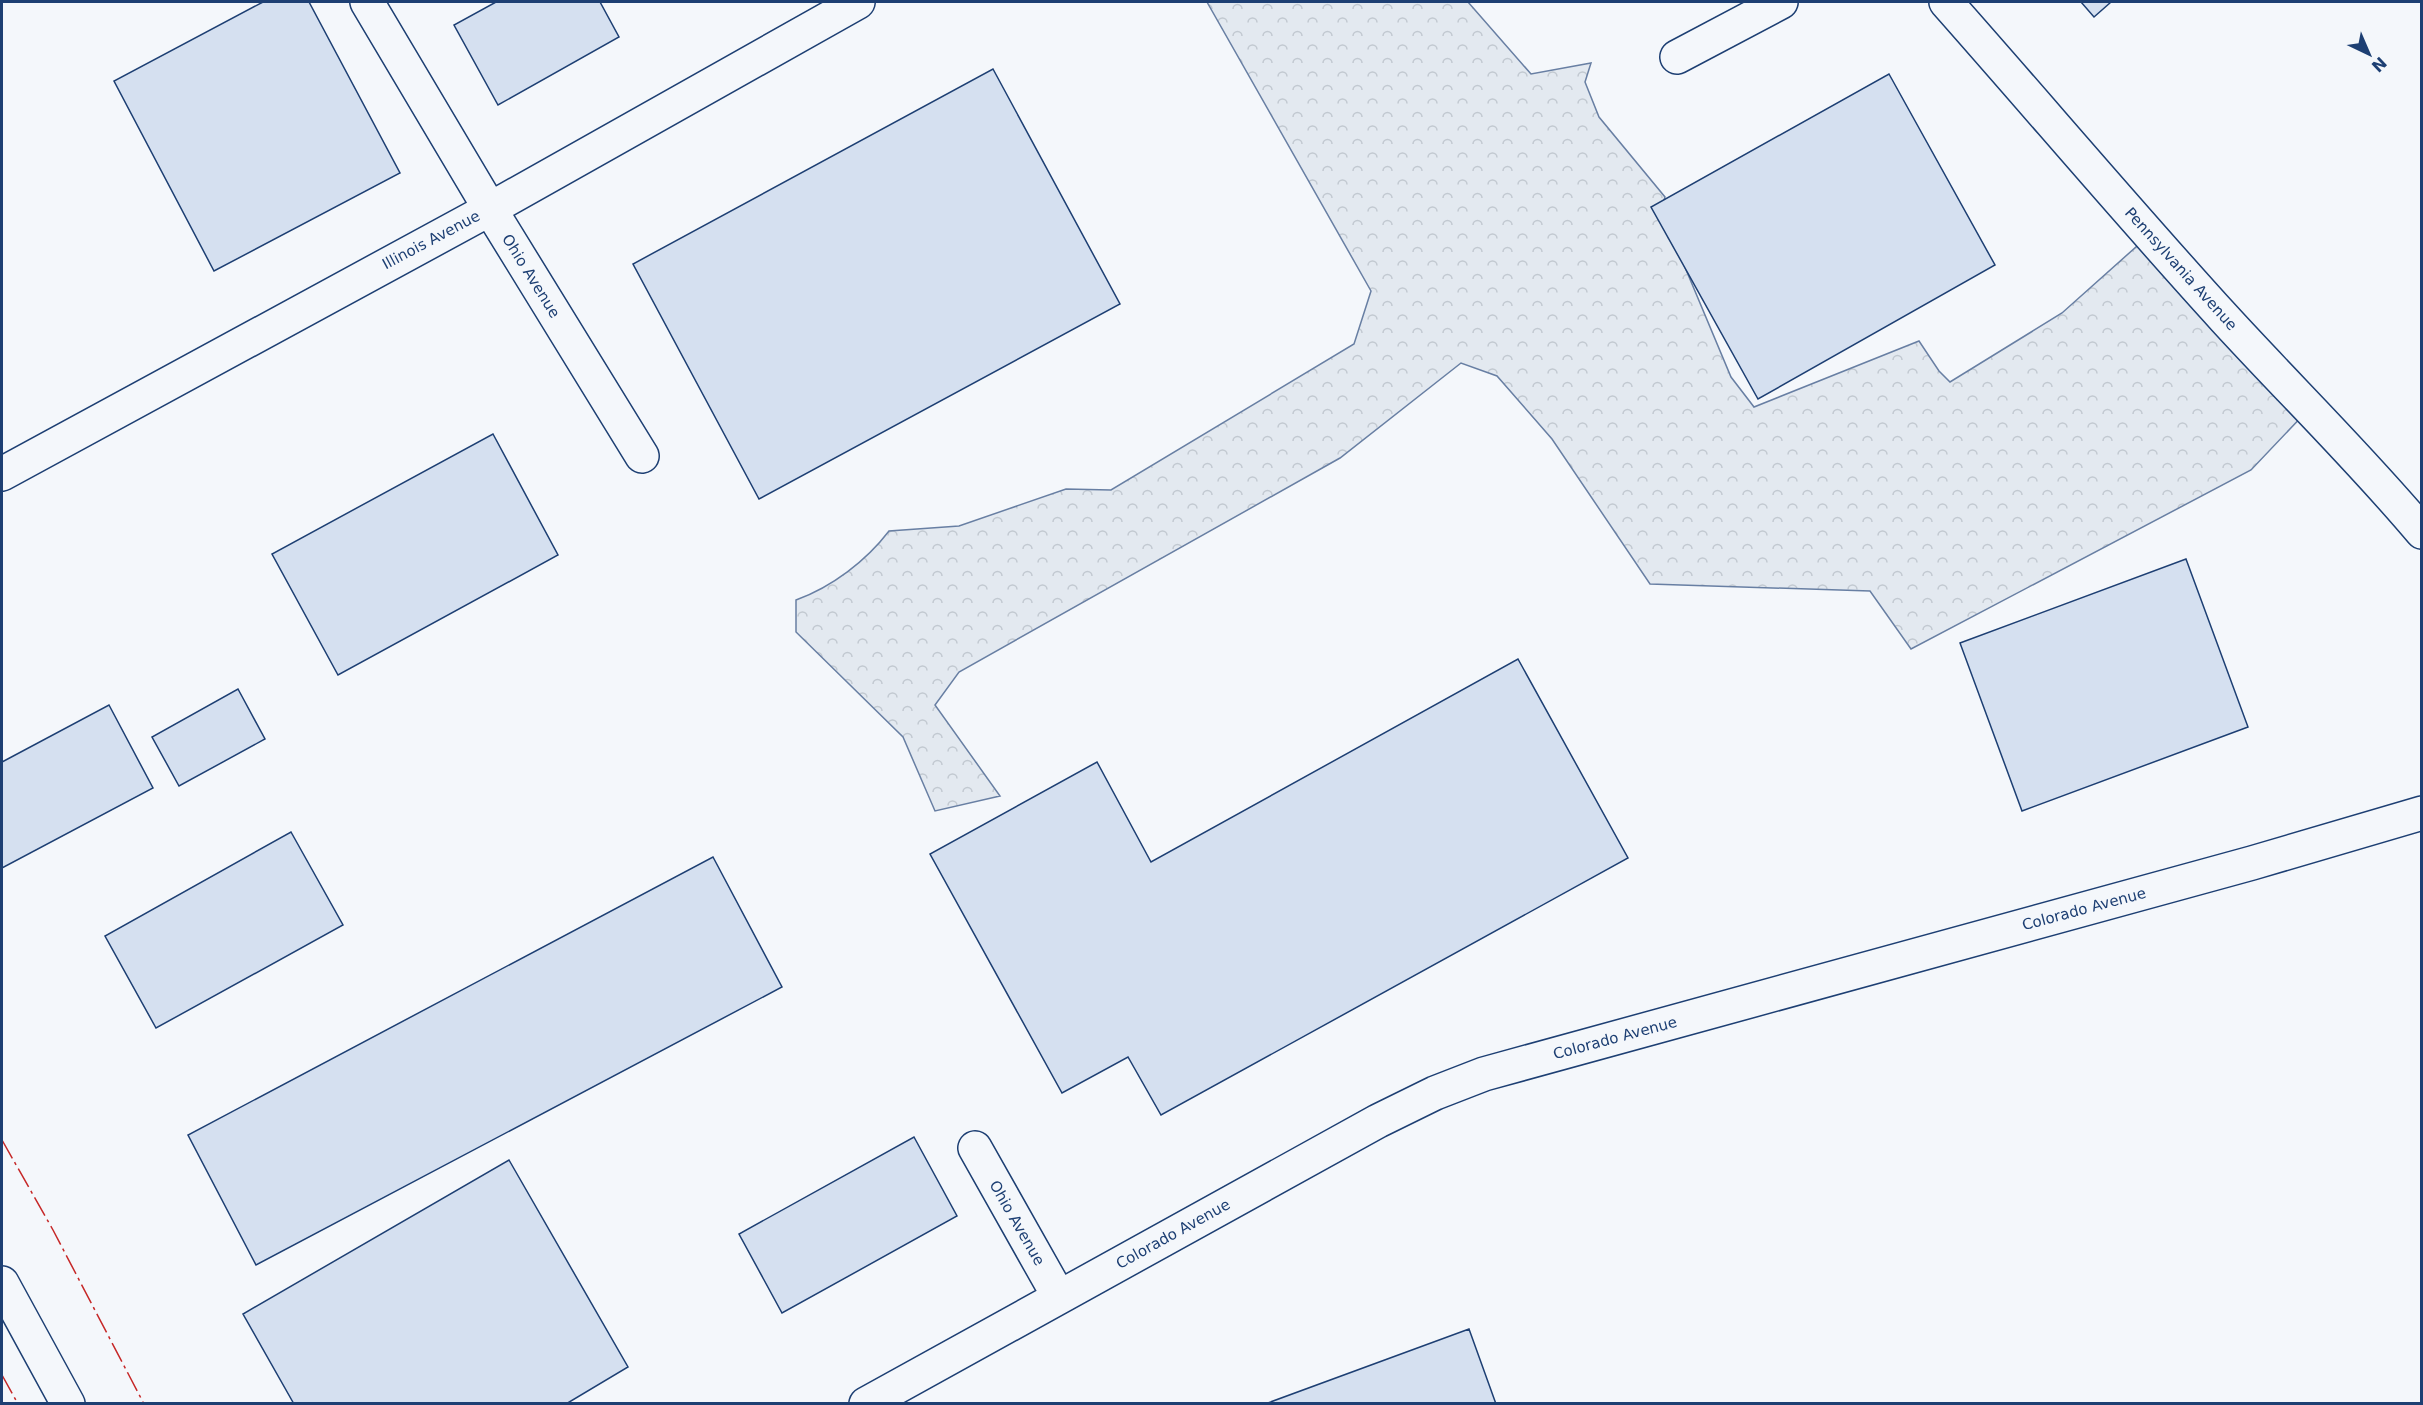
<svg xmlns="http://www.w3.org/2000/svg" width="2423" height="1405" font-family="'DejaVu Sans',sans-serif">
	<defs>
		<pattern id="forest-crowns" width="20" height="18" patternUnits="userSpaceOnUse" patternTransform="scale(1.5)"><rect width="20" height="18" fill="#e3e9f0"/><path d="M2 6a3 3 0 1 1 6 0M12 15a3 3 0 1 1 6 0" fill="none" stroke="#c2c9d1"/></pattern>
	</defs>
	<rect width="100%" height="100%" fill="#f4f7fb"/>
	<path fill="url(#forest-crowns)" stroke="#687fa3" stroke-width="1.5" d="M1207,2H1468L1531,74L1591,63L1585,82L1599,117L1665,197L1661,210L1731,377L1754,407L1919,341L1939,371L1950,382L2062,313L2146,238L2307,411L2251,470L1911,649L1870,591L1650,584L1552,439L1497,376L1461,363L1340,458L959,672L935,705L1000,796L935,811L903,737L796,632V600C832,587 866,561 889,531L959,526L1066,489L1111,490L1354,344L1371,291Z"/>
	<path fill="#d5e0f0" stroke="#1d3f73" stroke-width="1.5" d="M263,2H309L400,173L214,271L114,81Z
		M496,2H600L619,37L498,105L454,25Z
		M2081,2H2111L2094,17Z
		M993,69L1120,304L759,499L633,264Z
		M1889,74L1995,265L1758,399L1651,207Z
		M493,434L558,555L338,675L272,554Z
		M2186,559L2248,727L2022,811L1960,643Z
		M1518,659L1628,858L1161,1115L1128,1057L1062,1093L930,854L1097,762L1151,862Z
		M238,689L265,739L179,786L152,737Z
		M109,705L153,788L2,868V762Z
		M291,832L343,925L156,1028L105,936Z
		M713,857L782,987L256,1265L188,1135Z
		M914,1137L957,1216L782,1313L739,1234Z
		M509,1160L628,1367L566,1404H294L243,1314Z
		M1469,1329L1496,1404H1265Z"/>
	<g fill="none" stroke-linecap="round" stroke-linejoin="round">
		<defs>
			<path id="minor" d="M367,2L490,209L642,456
				M1946,2C2039,107 2130,215 2225,319C2290,390 2360,458 2422,532
				M1677,57L1781,2
				M2,474L490,209L858,2
				M975,1148L1059,1297
				M866,1404L1378,1121L1435,1093L1484,1074L2252,863L2422,813"/>
			<path id="secondary" d="M2,1283L68,1404"/>
		</defs>
		<use href="#minor" stroke="#1d3f73" stroke-width="36"/>
		<use href="#secondary" stroke="#1d3f73" stroke-width="36"/>
		<use href="#minor" stroke="#f4f7fb" stroke-width="33"/>
		<use href="#secondary" stroke="#f4f7fb" stroke-width="33"/>
		<path stroke="#c62828" stroke-width="1.5" stroke-dasharray="21 4.5 3 4.5" stroke-linecap="butt" d="M2,1140L53,1230L144,1404
			M2,1375L18,1404"/>
	</g>
	<g text-anchor="middle" dominant-baseline="central" stroke-width="4.5" stroke-linejoin="round" paint-order="stroke">
		<g font-size="15" fill="#1d3f73" stroke="#f4f7fb">
			<text transform="translate(431 240) rotate(-28)">Illinois Avenue</text>
			<text transform="translate(2181 269) rotate(48)">Pennsylvania Avenue</text>
			<text transform="translate(531 276) rotate(58)">Ohio Avenue</text>
			<text transform="translate(2084 909) rotate(-15)">Colorado Avenue</text>
			<text transform="translate(1615 1038) rotate(-15)">Colorado Avenue</text>
			<text transform="translate(1017 1223) rotate(60)">Ohio Avenue</text>
			<text transform="translate(1173 1234) rotate(-29)">Colorado Avenue</text>
		</g>
	</g>
	<rect width="2423" height="1405" fill="none" stroke="#1d3f73" stroke-width="6"/>
	<g transform="translate(2369 54) rotate(136)" stroke="#f4f7fb" stroke-width="4.5" paint-order="stroke">
	<path d="M0-4.5L10 22L0 15L-10 22Z" fill="#1d3f73"/>
	<text y="-9" font-size="16" font-weight="bold" text-anchor="middle" fill="#1d3f73">N</text>
	</g>
</svg>
